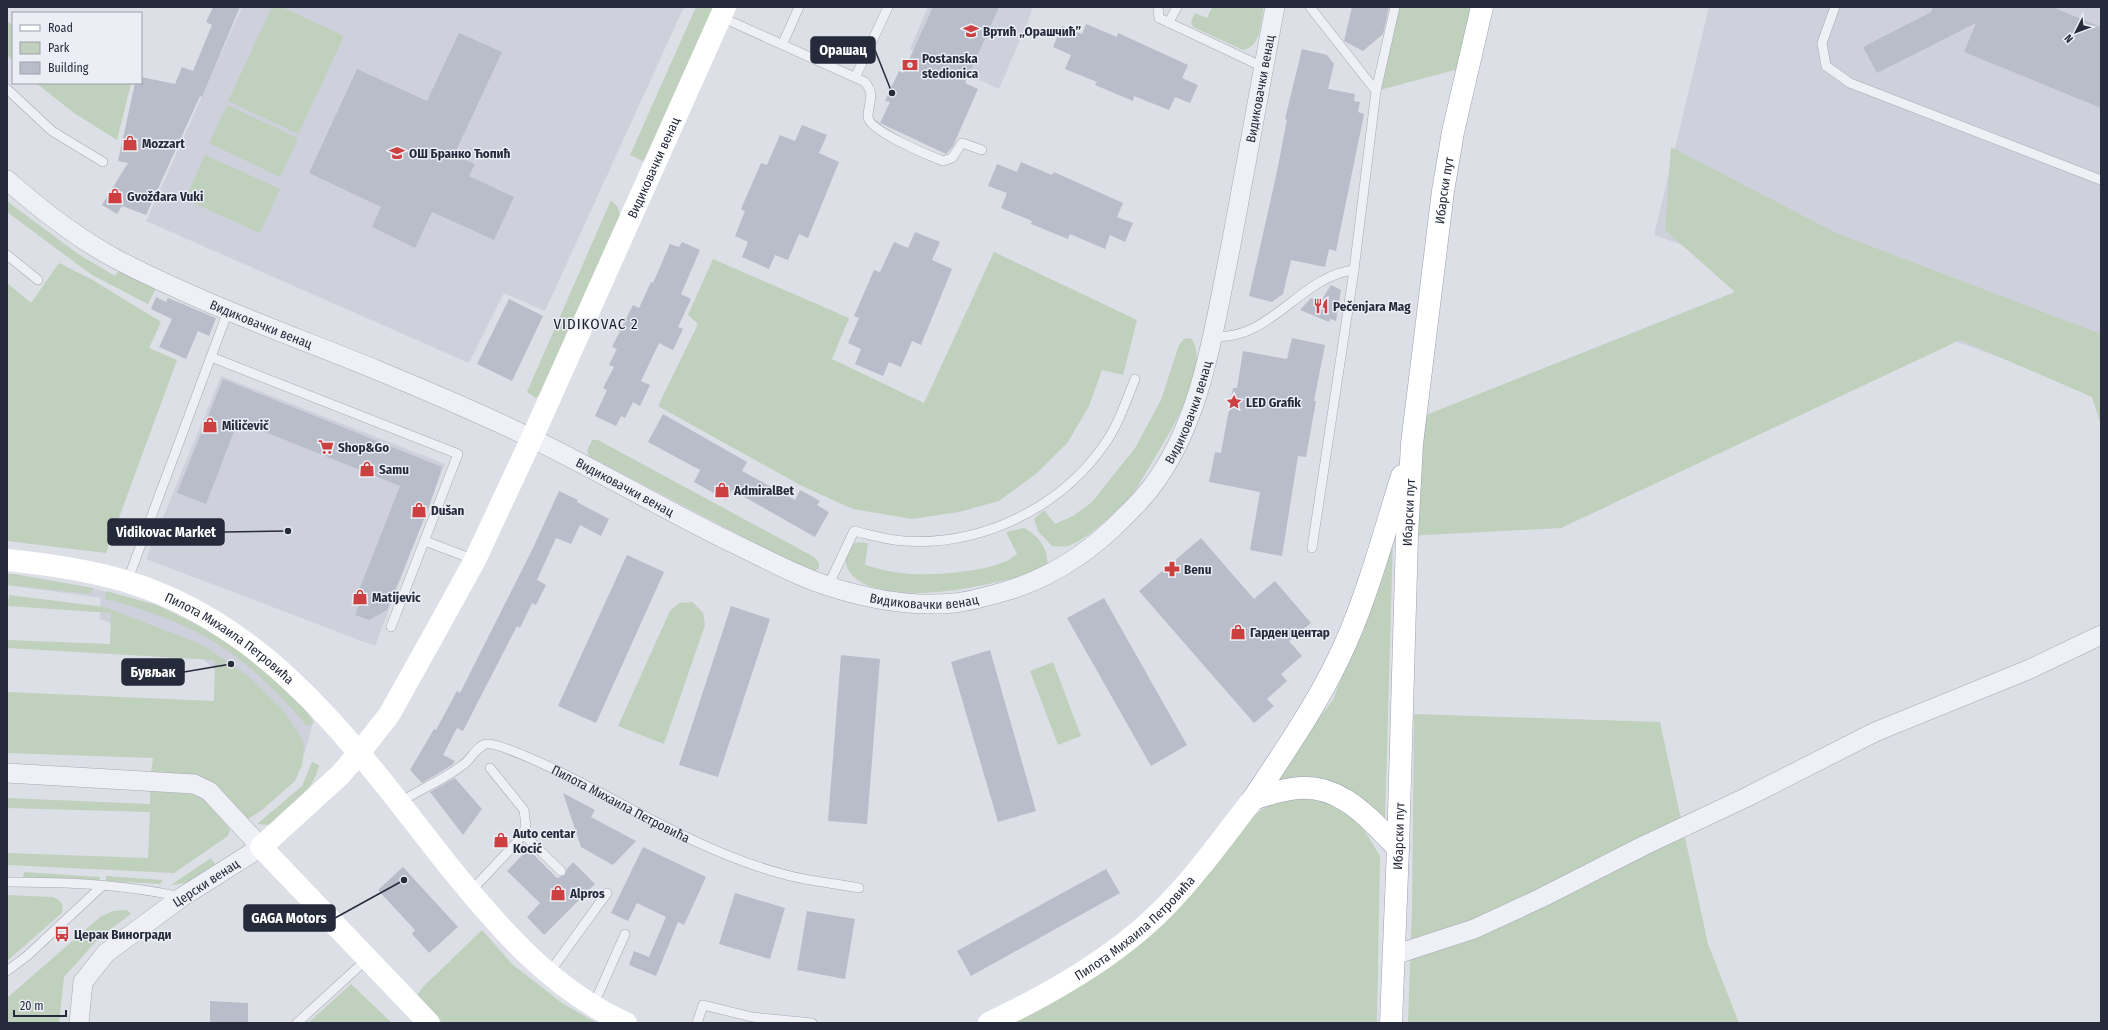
<svg xmlns="http://www.w3.org/2000/svg" width="2108" height="1030" font-family="'Fira Sans Condensed',sans-serif">
	<rect width="100%" height="100%" fill="#dcdfe6"/>
	<path fill="#ced1db" d="M242,7H684L545,311L504,293L469,363L146,221Z
		M928,7H1032L1031,14L999,89L910,49Z
		M1709,7H2101V393L1654,235Z
		M221,376L445,464L375,646L146,559Z
		M7,574L92,588L160,607L265,672L313,723L303,759L235,687L199,656L100,619L101,598L7,585Z"/>
	<path fill="#bfd0bd" d="M272,7H282L344,36L298,134L228,101Z
		M696,7H715L645,162L630,155Z
		M1212,7H1264C1260,23 1262,46 1243,50L1193,27L1191,22L1195,13L1207,18Z
		M1395,7H1482L1466,67L1376,91Z
		M7,21L13,26V61L7,55Z
		M36,83H131L117,140L74,113Z
		M227,105L298,138L280,177L209,143Z
		M1671,147L1836,233L2101,334V425L2092,397L1960,340L1561,528L1407,536L1416,419L1735,292L1665,230Z
		M205,155L280,189L260,233L185,199Z
		M611,200L617,206L622,219L541,393L536,398L527,392Z
		M7,201L78,254L115,276L120,269L156,288L148,304L92,275L7,212Z
		M994,252L1137,320L1123,375L1102,370L1089,406L1068,442L1037,473L999,501L959,512L912,519L853,509L802,486L658,406L698,324L688,315L713,259L849,318L832,359L924,403Z
		M59,263L91,279L161,322L149,348L177,360L106,553L7,541V283L31,303Z
		M1188,338L1192,339C1211,370 1167,437 1151,464C1144,475 1138,488 1130,497C1117,511 1084,542 1068,546C1063,547 1057,546 1052,546L1038,531L1034,519L1044,510L1055,524L1073,516L1092,502L1135,448L1161,400L1179,345L1184,339Z
		M592,440H598L814,557L819,563V568L815,571H808L589,456L587,451Z
		M1024,528C1038,535 1049,549 1047,565L1037,573C983,585 923,603 869,586C855,581 840,567 848,552C849,548 852,544 856,543C860,542 865,543 868,543L865,565C877,568 889,572 901,573C926,577 1000,572 1017,554L1006,532Z
		M1393,538L1385,821L1350,794L1260,793L1333,700Z
		M7,574H14L93,588L90,594L7,585Z
		M106,591L157,605L198,625L251,658L308,712L314,723L307,726C281,696 252,666 219,645C185,623 144,609 105,599Z
		M9,595L105,607L203,645L248,676L282,709L301,737L304,748L302,765L295,781L262,810L248,819L151,773L153,758L7,753V692L214,701L215,660L7,648V640L110,644L111,613L8,606Z
		M693,602L703,613L705,625L664,744L618,726L670,611L679,603Z
		M1053,662L1081,736L1058,745L1030,671Z
		M1414,714L1660,722L1708,944L1739,1023H1408L1412,908Z
		M312,762L319,765C313,793 290,807 270,825L257,824L302,786Z
		M150,791C164,793 181,792 194,795C208,799 222,819 230,830L228,836L174,873L7,865V853L148,858L150,812L7,808V798L150,804Z
		M1281,799H1320L1358,820L1380,856L1377,1023H998L1073,980L1251,816Z
		M211,858L216,865L187,883L171,885Z
		M24,872L100,877L99,882L23,878Z
		M106,876L163,880L160,884L106,881Z
		M7,895L53,897C61,901 64,904 62,913L7,961Z
		M127,910L131,914L100,937L64,977L59,1023H7V998L100,917L113,911Z
		M482,930L512,964L562,1003L597,1023H443L414,999L423,987Z
		M351,984L392,1023H308Z"/>
	<path fill="#b9bdc9" d="M213,7H240L202,97L200,96L146,215L122,206L117,214L102,205L128,163L118,161L135,83H141V77L175,84L182,67L193,71L212,25L206,22Z
		M933,7H999L965,83L978,89L953,146L946,154L880,123L890,102L885,101L899,71L903,73Z
		M1352,7H1389L1383,34L1363,51L1344,41Z
		M1933,7H2052L2101,27V108L1964,52L1976,23L1877,73L1863,47L1931,12Z
		M1086,24L1117,37L1118,33L1188,65L1182,78L1198,85L1190,103L1175,97L1169,110L1134,96L1133,101L1095,85L1097,82L1065,69L1071,55L1053,47L1062,26L1082,34Z
		M459,33L502,52L454,155L475,164L469,176L514,197L494,240L432,212L415,248L372,227L381,207L309,173L357,69L427,101Z
		M1302,49L1327,55L1334,64L1328,89L1355,94L1354,101L1360,102L1358,112L1364,114L1336,251L1329,249L1325,267L1291,260L1283,294L1272,302L1249,296L1276,176L1287,120L1285,119Z
		M802,125L827,135L819,153L839,162L808,238L799,234L788,260L775,255L769,269L742,257L748,242L735,236L745,211L741,209L761,163L767,165L780,135L795,141Z
		M1021,162L1052,175L1054,172L1123,203L1117,217L1133,223L1125,242L1110,235L1105,249L1070,234L1068,239L1031,224L1032,221L1001,208L1007,193L988,186L997,164L1017,172Z
		M915,232L940,242L932,260L952,269L921,345L912,341L901,367L889,362L883,376L855,364L861,349L848,343L859,318L854,316L874,270L880,272L894,242L908,248Z
		M682,242L700,250L681,294L691,299L678,327L683,329L673,350L659,343L641,381L650,385L640,406L633,402L625,418L621,416L616,426L595,416L607,390L603,388L614,367L609,365L617,349L612,347L633,305L639,308L651,282L653,283L670,244L679,247Z
		M1331,285L1341,290L1336,321L1330,319L1329,322L1300,310L1311,298L1321,301Z
		M156,297L166,302L168,298L216,318L209,336L198,331L186,359L159,347L172,319L151,309Z
		M509,299L543,316L512,381L477,364Z
		M1292,338L1325,345L1314,401H1316L1306,457L1298,456L1282,556L1250,550L1260,492L1209,482L1215,452L1221,453L1233,388H1237L1243,351L1287,359Z
		M223,379L442,467L430,504L387,610L369,620L355,615L359,605L354,603L400,486L238,421L206,504L177,493Z
		M663,414L747,462L742,471L795,500L800,490L820,501L817,505L829,512L815,537L732,490L726,500L694,482L700,470L648,442Z
		M559,491L578,500L577,502L609,519L601,536L580,525L571,544L556,538L537,580L546,585L536,605L532,603L520,628L517,626L463,731L457,728L443,755L455,761L452,765L422,783L410,770L434,729L436,730L457,691L460,693L533,548Z
		M1201,538L1254,599L1275,581L1311,623L1289,641L1302,656L1281,674L1287,681L1267,699L1274,706L1254,723L1139,591Z
		M627,555L664,572L596,723L558,706Z
		M1104,598L1187,745L1151,766L1067,618Z
		M731,606L770,619L718,777L679,765Z
		M990,650L1036,811L998,822L951,662Z
		M841,655L880,659L867,824L828,821Z
		M455,778L482,809L463,835L430,792Z
		M563,793L595,810L591,817L636,841L613,865L581,847Z
		M643,847L706,877L684,925L678,922L656,976L629,965L634,951L649,957L666,917L637,903L628,921L611,913Z
		M528,849L557,878L565,875L567,869L573,862L595,884L544,935L527,917L540,903L507,871Z
		M403,867L458,927L429,953L412,934L415,930L378,890Z
		M1106,869L1120,893L971,976L957,951Z
		M735,893L785,908L770,959L719,944Z
		M807,911L855,919L845,979L797,970Z
		M210,1001L248,1003V1023H210Z"/>
	<g fill="none" stroke-linecap="round" stroke-linejoin="round">
		<defs>
			<g id="lane">
				<path d="M1158,7L1159,18L1263,67"/>
				<path d="M1310,7L1376,91"/>
				<path d="M1835,7L1822,43L1826,66L1850,83L2101,180"/>
				<path d="M721,17L865,82C876,96 868,102 868,117C869,131 930,156 943,161L952,158L962,143L982,150"/>
				<path d="M1169,22L1177,7"/>
				<path d="M783,43L799,7"/>
				<path d="M856,76L888,7"/>
				<path d="M7,89L52,131L103,162"/>
				<path d="M7,255L38,280"/>
				<path d="M1212,336C1269,343 1300,276 1354,270"/>
				<path d="M211,357L458,454L391,627"/>
				<path d="M425,541L475,560"/>
				<path d="M1312,548L1354,270L1376,91L1395,7"/>
				<path d="M127,582L228,311"/>
				<path d="M828,586L854,531C871,535 887,540 904,541C982,546 1060,508 1104,445C1118,426 1126,401 1135,379"/>
				<path id="s1" d="M399,803C420,789 444,780 464,764C471,759 477,746 486,744C498,742 543,764 556,770C629,806 700,851 779,873C805,881 833,883 859,888"/>
				<path d="M522,833L561,871"/>
				<path d="M7,882C64,882 125,884 181,897"/>
				<path d="M470,892L518,841L526,827L524,810L490,768"/>
				<path d="M7,971L27,956L102,886"/>
				<path d="M549,973L607,893"/>
				<path d="M593,1006L625,934"/>
				<path d="M297,1023L367,959"/>
				<path d="M697,1023L703,1005L752,1017L812,1023"/>
			</g>
			<g id="street">
				<path id="s2" d="M7,180C40,209 77,238 116,259C200,303 291,335 379,371C423,389 467,408 510,428C589,464 663,510 741,547C770,561 799,577 831,587C869,599 914,607 954,603C972,601 989,596 1006,591C1047,579 1083,556 1113,528C1126,515 1139,503 1150,489C1203,421 1214,326 1231,245C1246,165 1260,86 1275,7"/>
				<path d="M7,773L194,784L209,791L261,847L182,897L106,953L83,982L79,1023"/>
				<path d="M1394,955L1474,929L1541,898L1643,846L1747,797L1875,732L2030,669L2101,635"/>
			</g>
			<g id="primary">
				<path d="M1253,799C1287,748 1323,696 1347,640C1370,587 1385,530 1402,476"/>
				<path d="M1253,799C1265,795 1278,791 1291,789C1338,780 1369,818 1398,848"/>
				<path id="s6" d="M1391,1023L1398,848L1407,536L1412,444L1443,191L1453,132L1482,7"/>
			</g>
		</defs>
		<use href="#lane" stroke="#a5a9b3" stroke-width="10"/>
		<use href="#street" stroke="#a5a9b3" stroke-width="20"/>
		<use href="#primary" stroke="#9ca1b2" stroke-width="23"/>
		<use href="#lane" stroke="#eff0f5" stroke-width="9"/>
		<use href="#street" stroke="#eff0f5" stroke-width="19"/>
		<g stroke="#fff" stroke-width="22">
			<path id="s3" d="M7,560C46,564 88,570 125,581C272,625 358,751 448,865C498,927 552,990 626,1023"/>
			<path id="s4" d="M429,1023L261,847L340,775L359,753L389,715L437,629L475,560L532,438L725,7"/>
			<path id="s5" d="M989,1023C1052,993 1117,956 1166,906C1198,873 1225,835 1253,799"/>
		</g>
		<use href="#primary" stroke="#fff" stroke-width="22"/>
	</g>
	<defs>
		<symbol id="school-bare" viewBox="-9 -9 18 18"><path d="M0-5L7-2L0 1L-7-2ZM-4 1L0 2.5L4 1V4Q0 6-4 4Z" fill="#cc4041" stroke="#ebeef4" stroke-width="2.5" paint-order="stroke"/></symbol>
		<symbol id="bank-bare" viewBox="-9 -9 18 18"><path d="M-6-4H6V4H-6ZM0-2.3a2.3 2.3 0 1 0 0 4.6a2.3 2.3 0 1 0 0-4.6Z" fill="#cc4041" stroke="#ebeef4" stroke-width="2.5" paint-order="stroke"/></symbol>
		<symbol id="shop-bare" viewBox="-9 -9 18 18"><path d="M-5-2.5h2.3a2.7 3.5 0 0 1 5.4 0H5L5.5 6h-11ZM-1.5-2.5h3a1.5 2.3 0 0 0-3 0Z" fill="#cc4041" stroke="#ebeef4" stroke-width="2.5" paint-order="stroke"/></symbol>
		<symbol id="restaurant-bare" viewBox="-9 -9 18 18"><path d="M-5-6h1v4h1v-4h1v4h1v-4h1v5L-1.5 .5V6h-2V.5L-5-1ZM5-6V6H3V1.5H1.5Q1.5-4 5-6Z" fill="#cc4041" stroke="#ebeef4" stroke-width="2.5" paint-order="stroke"/></symbol>
		<symbol id="sight-bare" viewBox="-9 -9 18 18"><path d="M0-6L1.8-2.2L6-1.7L2.9 1.2L3.7 5.4L0 3.3L-3.7 5.4L-2.9 1.2L-6-1.7L-1.8-2.2Z" fill="#cc4041" stroke="#ebeef4" stroke-width="2.5" paint-order="stroke"/></symbol>
		<symbol id="supermarket-bare" viewBox="-9 -9 18 18"><path d="M-6-5.5h2.5l.6 2H6L4.5 2H-2.5L-4.4-4H-6ZM-1.5 3.2a1.3 1.3 0 1 0 .1 0ZM3 3.2a1.3 1.3 0 1 0 .1 0Z" fill="#cc4041" stroke="#ebeef4" stroke-width="2.5" paint-order="stroke"/></symbol>
		<symbol id="pharmacy-bare" viewBox="-9 -9 18 18"><path d="M-2-6h4v4h4v4h-4v4h-4v-4h-4v-4h4Z" fill="#cc4041" stroke="#ebeef4" stroke-width="2.5" paint-order="stroke"/></symbol>
		<symbol id="bus-bare" viewBox="-9 -9 18 18"><path d="M-5-6H5V4H4V6H2V4H-2V6H-4V4H-5ZM-3.5-4V0h7V-4ZM-3.5 1.2v1.5H-2V1.2ZM2 1.2v1.5H3.5V1.2Z" fill="#cc4041" stroke="#ebeef4" stroke-width="2.5" paint-order="stroke"/></symbol>
	</defs>
	<g fill-rule="evenodd">
		<use href="#school-bare" x="960" y="20" width="22" height="22"/>
		<use href="#bank-bare" x="899" y="54" width="22" height="22"/>
		<use href="#shop-bare" x="119" y="132" width="22" height="22"/>
		<use href="#school-bare" x="386" y="142" width="22" height="22"/>
		<use href="#shop-bare" x="104" y="185" width="22" height="22"/>
		<use href="#restaurant-bare" x="1310" y="295" width="22" height="22"/>
		<use href="#sight-bare" x="1223" y="391" width="22" height="22"/>
		<use href="#shop-bare" x="199" y="414" width="22" height="22"/>
		<use href="#supermarket-bare" x="315" y="436" width="22" height="22"/>
		<use href="#shop-bare" x="356" y="458" width="22" height="22"/>
		<use href="#shop-bare" x="711" y="479" width="22" height="22"/>
		<use href="#shop-bare" x="408" y="499" width="22" height="22"/>
		<use href="#pharmacy-bare" x="1161" y="558" width="22" height="22"/>
		<use href="#shop-bare" x="349" y="586" width="22" height="22"/>
		<use href="#shop-bare" x="1227" y="621" width="22" height="22"/>
		<use href="#shop-bare" x="490" y="829" width="22" height="22"/>
		<use href="#shop-bare" x="547" y="882" width="22" height="22"/>
		<use href="#bus-bare" x="51" y="923" width="22" height="22"/>
	</g>
	<g text-anchor="middle" dominant-baseline="central" stroke-width="3" stroke-linejoin="round" paint-order="stroke">
		<g font-size="13" font-weight="bold" fill="#262b3c" stroke="#ebeef4" text-anchor="start">
			<text x="983" y="31">Вртић „Орашчић”</text>
			<text x="922" y="58">Postanska<tspan x="922" dy="15">stedionica</tspan></text>
			<text x="142" y="143">Mozzart</text>
			<text x="409" y="153">ОШ Бранко Ћопић</text>
			<text x="127" y="196">Gvožđara Vuki</text>
			<text x="1333" y="306">Pečenjara Mag</text>
			<text x="1246" y="402">LED Grafik</text>
			<text x="222" y="425">Miličevič</text>
			<text x="338" y="447">Shop&amp;Go</text>
			<text x="379" y="469">Samu</text>
			<text x="734" y="490">AdmiralBet</text>
			<text x="431" y="510">Dušan</text>
			<text x="1184" y="569">Benu</text>
			<text x="372" y="597">Matijevic</text>
			<text x="1250" y="632">Гарден центар</text>
			<text x="513" y="833">Auto centar<tspan x="513" dy="15">Kocić</tspan></text>
			<text x="570" y="893">Alpros</text>
			<text x="74" y="934">Церак Виногради</text>
		</g>
		<g font-size="13" fill="#262b3c" stroke="#ebeef4">
			<text stroke="none"><textPath href="#s2" startOffset="1698">Видиковачки венац</textPath></text>
			<text stroke="none"><textPath href="#s4" startOffset="1036">Видиковачки венац</textPath></text>
			<text stroke="none"><textPath href="#s6" startOffset="835">Ибарски пут</textPath></text>
			<text stroke="none"><textPath href="#s2" startOffset="294">Видиковачки венац</textPath></text>
			<text stroke="none"><textPath href="#s2" startOffset="1366">Видиковачки венац</textPath></text>
			<text stroke="none"><textPath href="#s2" startOffset="693">Видиковачки венац</textPath></text>
			<text stroke="none"><textPath href="#s6" startOffset="511">Ибарски пут</textPath></text>
			<text stroke="none"><textPath href="#s2" startOffset="1017">Видиковачки венац</textPath></text>
			<text stroke="none"><textPath href="#s3" startOffset="240">Пилота Михаила Петровића</textPath></text>
			<text stroke="none"><textPath href="#s1" startOffset="254">Пилота Михаила Петровића</textPath></text>
			<text stroke="none"><textPath href="#s6" startOffset="187">Ибарски пут</textPath></text>
			<text transform="translate(206 883) rotate(-33)">Церски венац</text>
			<text stroke="none"><textPath href="#s5" startOffset="175">Пилота Михаила Петровића</textPath></text>
		</g>
		<g font-size="15" letter-spacing="1" fill="#181d2d" stroke="#ebeef4">
			<text x="596" y="324">VIDIKOVAC 2</text>
		</g>
	</g>
	<path fill="none" stroke="#262b3c" stroke-width="1.5" d="M892 93L875 50M288 531L224 532M231 664L184 672M404 880L335 918"/>
	<g fill="#262b3c" stroke="#ebeef4" stroke-width="1.5">
		<circle cx="892" cy="93" r="4"/>
		<circle cx="288" cy="531" r="4"/>
		<circle cx="231" cy="664" r="4"/>
		<circle cx="404" cy="880" r="4"/>
	</g>
	<g fill="#262b3c" stroke="#262b3c" stroke-width="1.5">
		<rect x="811" y="37" width="64" height="26" rx="4"/>
		<rect x="108" y="519" width="116" height="26" rx="4"/>
		<rect x="122" y="659" width="62" height="26" rx="4"/>
		<rect x="244" y="905" width="91" height="26" rx="4"/>
	</g>
	<g font-size="14" text-anchor="middle" font-weight="bold" fill="#fff">
		<text x="843" y="55">Орашац</text>
		<text x="166" y="537">Vidikovac Market</text>
		<text x="153" y="677">Бувљак</text>
		<text x="289" y="923">GAGA Motors</text>
	</g>
	<rect width="2108" height="1030" fill="none" stroke="#262b3c" stroke-width="16"/>
	<rect x="12" y="12" width="130" height="72" fill="#ebeef4" stroke="#9ca0aa"/>
	<rect x="20" y="25" width="20" height="6" fill="#ffffff" stroke="#9ca0aa"/>
	<text x="48" y="32" font-size="12" fill="#262b3c">Road</text>
	<rect x="20" y="42" width="20" height="12" fill="#bfd0bd" stroke="#9ca0aa"/>
	<text x="48" y="52" font-size="12" fill="#262b3c">Park</text>
	<rect x="20" y="62" width="20" height="12" fill="#b9bdc9" stroke="#9ca0aa"/>
	<text x="48" y="72" font-size="12" fill="#262b3c">Building</text>
	<g transform="translate(2076 32) rotate(228)" stroke="#ebeef4" stroke-width="3" paint-order="stroke">
	<path d="M0-3L7 15L0 10L-7 15Z" fill="#262b3c"/>
	<text y="-6" font-size="11" font-weight="bold" text-anchor="middle" fill="#262b3c">N</text>
	</g>
	<path d="M14 1010v6h52v-6" fill="none" stroke="#262b3c" stroke-width="2"/>
	<text x="20" y="1010" font-size="12" fill="#262b3c" stroke="#ebeef4" stroke-width="3" paint-order="stroke">20 m</text>
</svg>
